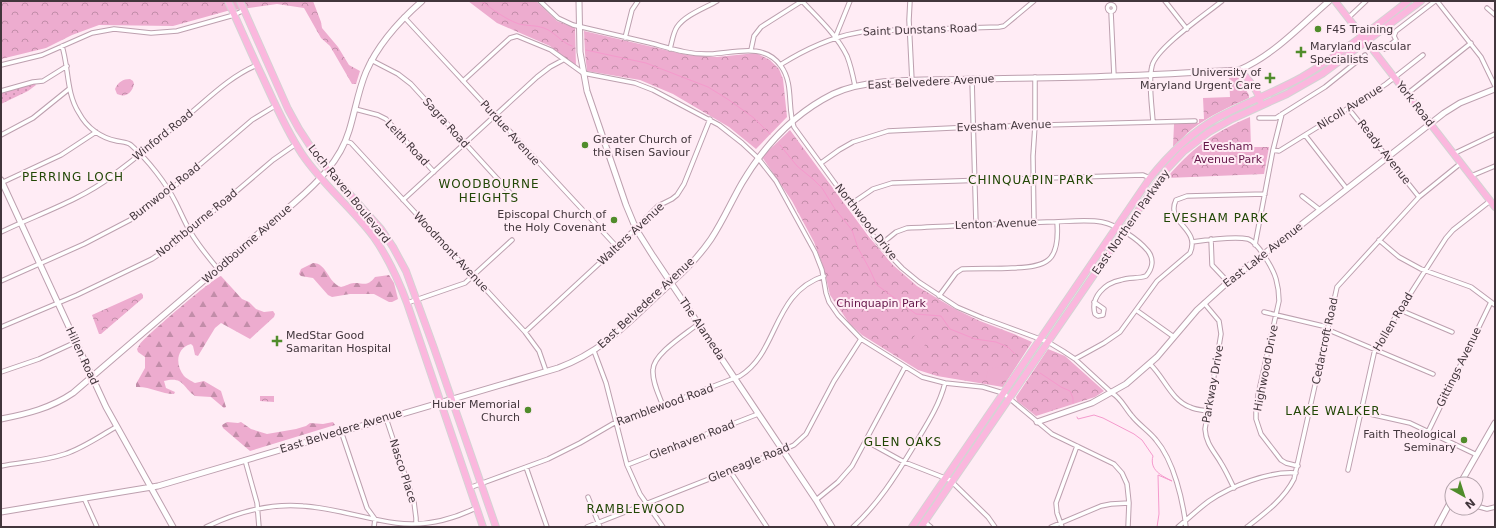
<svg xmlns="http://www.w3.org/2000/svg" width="1496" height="528" font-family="'DejaVu Sans',sans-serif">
	<defs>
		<pattern id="grass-dots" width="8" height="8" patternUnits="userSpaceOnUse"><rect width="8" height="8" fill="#edaccf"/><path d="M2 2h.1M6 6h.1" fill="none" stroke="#c28da9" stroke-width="1.8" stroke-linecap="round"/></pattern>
		<pattern id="forest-firs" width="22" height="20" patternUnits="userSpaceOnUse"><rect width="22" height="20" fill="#edaccf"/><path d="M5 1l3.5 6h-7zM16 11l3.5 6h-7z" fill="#c28da9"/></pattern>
		<pattern id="park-crowns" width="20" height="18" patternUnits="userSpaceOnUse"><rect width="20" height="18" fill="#edaccf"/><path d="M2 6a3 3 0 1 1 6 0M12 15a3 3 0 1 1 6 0" fill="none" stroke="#c28da9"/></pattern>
	</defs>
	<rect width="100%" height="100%" fill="#ffecf5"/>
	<path fill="url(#grass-dots)" d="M34,83L36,85L28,91L1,104V92Z"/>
	<path fill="url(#forest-firs)" d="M313,263C327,263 328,283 341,287C346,286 350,283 354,283C365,283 367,287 375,277L389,275L394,283L398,299L392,302H389L374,294H350L332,297L328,295L313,278L301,276L299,274L301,269Z
		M221,276L242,299L249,302L256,309L264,312L273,311L275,314L274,317L250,339L221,323L215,328L198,356L195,355L193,346L191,344C176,348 175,365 184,376C186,378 191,381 195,383L204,381L221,391L226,407L224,408L211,397L195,396C182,387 184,376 164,381L166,388L175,392L174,394C161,394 149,386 136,387V384L145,368V357L138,352L137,349L140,344C147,335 213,278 221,276Z
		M227,422L238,423L241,422L251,429L267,434L296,429L306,426L310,423L323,424L333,422L335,425L250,451L223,428L222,425Z"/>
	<path fill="url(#park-crowns)" d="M1,1H313L321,22L322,28L338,47L349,65L360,71L356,84H352L330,46L321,38L304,8L277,4L227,11L173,26L99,25L72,35L46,48L1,59Z
		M468,1H536L557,21L575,28L576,67L550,46L497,23Z
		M584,31L687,55L717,57L756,53L770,60L779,69L783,79L787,117L756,149L729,127L673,94L640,80L587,71L585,53Z
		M1236,74L1249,95V98C1229,107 1209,116 1192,129C1186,134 1180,141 1173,147L1174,124L1199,123V119H1204L1203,98L1230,97L1229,76Z
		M130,79L133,81L134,84C132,93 126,98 117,94L115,89C118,82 123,79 130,79Z
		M1250,117L1251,147H1269L1264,174L1167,178C1189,150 1216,131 1250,117Z
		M790,130L869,237L893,265L917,286L955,309L980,321L1014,334L1032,342L1003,387L937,376L918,370L862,335L849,323L830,295L824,269L814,242L792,201L762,157Z
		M141,293L143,295V298L101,334H99L92,315Z
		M1048,349L1065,356L1104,391L1095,397L1036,416L1017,401L1016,397Z
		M260,396H274V402L260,401Z"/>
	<path fill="#edaccf" d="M1237,160V169H1219V161Z
		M916,334L927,342L922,349L911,341Z
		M994,367L999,368L1003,372L999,383L987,380L986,378L988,371Z
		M1061,398L1064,406L1046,412L1044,404Z"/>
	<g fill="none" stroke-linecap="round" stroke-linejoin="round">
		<path stroke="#f59acd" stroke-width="1" d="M481,1C492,9 505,19 519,24C527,26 536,25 544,28C555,32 562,43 572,46
			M586,50L646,63L708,87L729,100L754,118L770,134
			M780,145L797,166L814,180L822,188L835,209L852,230L858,248L869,268L877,285L916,314L941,316L950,329L975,339L996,342L1008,347L1015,354
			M1040,373L1061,387L1070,391L1073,398V403
			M1077,417L1078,419L1094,415L1103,418L1134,434L1142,440L1153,456C1149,470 1162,476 1172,481L1158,475L1159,514L1157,527"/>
		<defs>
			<path id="street" d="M540,1L558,18L573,25C598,31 624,37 650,43C669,48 689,55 710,54C734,53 764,42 781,66C794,84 787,107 794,127L880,245L902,268L919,282L957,307L983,318L1048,342L1063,351L1075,359L1112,393C1121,398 1125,408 1132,416C1139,425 1149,431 1156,440C1174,461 1183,501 1186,527
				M802,1C818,18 837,35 847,56C851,66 853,76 855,86
				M910,1L909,20L912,81
				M1165,1L1187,29
				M1437,1L1481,57L1495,86
				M1107.5 8a3.5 3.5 0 1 1 7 0a3.5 3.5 0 1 1-7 0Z
				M1487,8L1495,15
				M1111,12L1114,76
				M404,17L617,247
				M1348,18L1366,1
				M625,38L632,10L638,1
				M835,38L850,1
				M62,46C69,68 66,93 79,113C87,128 101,138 117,141C122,142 128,142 131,145C148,160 166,183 176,203C181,213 185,223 191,233C199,246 208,257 218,269
				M670,49C672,42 673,33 677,27C685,15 705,8 717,1
				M1385,49L1396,40L1394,36L1396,31L1435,1
				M751,50L754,36L761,27L802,1
				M371,60L398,74L411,84L513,196
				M1,65L42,55L92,33L114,29L151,33L177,31L234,15L244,10
				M780,65C804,50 828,38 856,33L866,31L999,27L1004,26L1034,1
				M972,79L976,225
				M463,81L510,38L517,36L551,50L583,73L635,83L653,90L719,125L742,143L758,158L776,181L815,252L822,270L826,293L829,302L838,315L861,339L922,377L945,383L983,387L1003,393L1052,434L1114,464L1122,473L1127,484L1129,503L1128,527
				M1,91L33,82L43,81L67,66
				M1407,94L1471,43
				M1348,108L1419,197
				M355,109L378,115L386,119L434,172
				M1259,118H1276L1282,114L1325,87L1365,55
				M1153,122C1152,105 1148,82 1152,66C1156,48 1206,14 1222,1
				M1,135L33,118L69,89
				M1305,135L1347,189
				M345,141L351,143L525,332L539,351L546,371
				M1273,150L1279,151L1371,94L1386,84L1423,55
				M1453,154L1495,134
				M821,163L839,150L853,142L888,131L973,127L1195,121
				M1471,176L1495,166
				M1,183L61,155L96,132
				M1302,196L1320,210
				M403,200L537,77L550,67L563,60
				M851,204L873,189L892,183L1143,175L1150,178
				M1034,223L1033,156L1035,125V77
				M1,232C38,214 79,201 112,176C137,157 162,137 186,117C209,98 229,77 257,65
				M1211,239L1212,265L1228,282
				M1379,240L1399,257L1421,269L1471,287L1495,305
				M1192,242C1206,240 1234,236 1248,239C1258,242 1273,269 1276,279C1278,286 1279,293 1279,301L1258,395L1256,411V419L1261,434L1281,460L1286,463L1298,466
				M880,245L896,232L907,228C954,226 1001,223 1047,222C1063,222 1087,219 1102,222C1117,225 1138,239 1148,251C1154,259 1153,268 1146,276C1138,279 1129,277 1121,280C1105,283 1090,297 1095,314L1098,316L1103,315L1104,309L1094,302
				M1255,245L1273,150L1282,114
				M1,281L84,244L130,220L169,191L252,120L275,106
				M939,296L956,273L962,269C979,268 995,269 1012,268C1048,267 1060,261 1057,222
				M407,303L465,283L512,240
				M1204,303L1219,321L1221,334L1205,429C1206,444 1214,451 1221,463C1226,471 1230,480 1234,488
				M1136,310L1174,337
				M1400,310L1452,332
				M1264,312L1323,326L1331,331L1433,374
				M1,327L77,295L152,259L177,242L273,160L296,144
				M525,332L617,247L658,206L672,199L677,195L684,184L710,119
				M594,351L606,383L627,465L640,494L663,527
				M1075,359L1104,343L1120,332L1157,281L1190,253C1201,228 1165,223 1176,200L1187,196L1265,194
				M1150,364C1164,377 1171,400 1190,407C1196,410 1202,410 1209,411
				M1,372L39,359L76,342
				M663,406C659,395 652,382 653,370C653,354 686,334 698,324
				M1361,412L1410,423L1477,455
				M386,418L414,502L416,518V524
				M341,431L367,508L375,519L374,527
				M1428,432L1491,302
				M866,441L904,462L950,480L988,517L995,527
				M245,460L257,503L259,527
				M627,465L758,414
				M1,466C22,462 44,461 65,454C83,448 100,436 116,427
				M526,467L547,527
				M1348,470L1375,349L1446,238L1453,230L1490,201
				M730,471L767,527
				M469,488L548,459L580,443L616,422L631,418L740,376C779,352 772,293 824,276
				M588,497L600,527
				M84,498L97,527
				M816,500L838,482L852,466L905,367
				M1476,506L1487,509L1495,507
				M925,522L931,527
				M206,527C237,512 268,503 303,506C335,508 365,519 396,523C424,527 451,520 476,508
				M587,527L783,450L794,445L806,434L834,381L861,339
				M853,527C878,504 895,477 912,449C925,427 939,407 945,383
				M1051,527L1101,506L1111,504L1129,503
				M1062,527L1057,513L1056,503L1077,446
				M1178,527C1188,519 1198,509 1209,501C1231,486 1269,471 1296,473
				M1247,527C1265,513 1284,499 1294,479L1337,287L1419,197L1461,163"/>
			<path id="secondary" d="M579,1L580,52L587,91L626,205L636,229L653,256L816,500L832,527
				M1,180L106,407L173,527
				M1,419C27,414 51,408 73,393L294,203C317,183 340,161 349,131C355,112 358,91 366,72C378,44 399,21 422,1
				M1037,422L1092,403L1126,384L1157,357L1197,310L1228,282L1444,113L1460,103L1495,89
				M1460,484L1495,423
				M1,512L158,486L558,368C601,352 625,326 658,295C677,278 696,261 711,239C723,221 731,202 742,183C764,146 795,113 833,94C871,76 931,81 973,79C1020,78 1067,78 1114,76C1156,75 1197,72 1239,70C1274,55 1300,26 1329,1
				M1437,527L1452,499"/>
			<path id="primary" d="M228,1C240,27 251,53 263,78C275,104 286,130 302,154C322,184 351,207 373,236C388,257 398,279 407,303L483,527
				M240,1L288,109L299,129L320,161L381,229L393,247L406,271L434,348L496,527
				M1335,1L1495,207
				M1239,70C1247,77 1258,90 1260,101
				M912,527L1150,178C1169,154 1191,133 1217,118C1245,103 1275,92 1302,77C1339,55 1374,28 1408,1
				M921,527L1157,183L1167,169L1184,151L1209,132L1232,119L1287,94L1322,74L1421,1"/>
		</defs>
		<use href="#street" stroke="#bda0af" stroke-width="5.5"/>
		<use href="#secondary" stroke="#bda0af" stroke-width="7"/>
		<use href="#primary" stroke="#d5d3d4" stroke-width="8"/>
		<use href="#street" stroke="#fff" stroke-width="3.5"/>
		<use href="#secondary" stroke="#fff" stroke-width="5"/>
		<use href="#primary" stroke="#fbb7de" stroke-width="6"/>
	</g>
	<g fill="#508c2b" stroke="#ffecf5" stroke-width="1.5">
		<circle cx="1318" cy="29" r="4"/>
		<path d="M1299 46h4v4h4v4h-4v4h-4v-4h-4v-4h4z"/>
		<path d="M1268 72h4v4h4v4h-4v4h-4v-4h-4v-4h4z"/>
		<circle cx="585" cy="145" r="4"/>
		<circle cx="614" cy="220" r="4"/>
		<path d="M275 335h4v4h4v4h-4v4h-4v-4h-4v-4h4z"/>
		<circle cx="528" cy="410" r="4"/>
		<circle cx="1464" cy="440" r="4"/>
	</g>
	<g text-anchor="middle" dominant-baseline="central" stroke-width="4" stroke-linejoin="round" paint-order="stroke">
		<g font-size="11" fill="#42363c" stroke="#ffecf5" text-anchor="start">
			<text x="1326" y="29">F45 Training</text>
			<text x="1310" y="46">Maryland Vascular<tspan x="1310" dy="13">Specialists</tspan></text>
			<text x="1261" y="72" text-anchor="end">University of<tspan x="1261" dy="13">Maryland Urgent Care</tspan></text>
			<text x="593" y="139">Greater Church of<tspan x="593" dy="13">the Risen Saviour</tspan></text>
			<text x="606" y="214" text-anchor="end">Episcopal Church of<tspan x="606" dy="13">the Holy Covenant</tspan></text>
			<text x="286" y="335">MedStar Good<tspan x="286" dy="13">Samaritan Hospital</tspan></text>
			<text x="520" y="404" text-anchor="end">Huber Memorial<tspan x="520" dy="13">Church</tspan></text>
			<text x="1456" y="434" text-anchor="end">Faith Theological<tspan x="1456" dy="13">Seminary</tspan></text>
		</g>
		<g font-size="11" fill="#42363c" stroke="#ffecf5">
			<text transform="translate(920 30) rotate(-2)">Saint Dunstans Road</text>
			<text transform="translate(931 82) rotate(-3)">East Belvedere Avenue</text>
			<text transform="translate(1415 104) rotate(52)">York Road</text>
			<text transform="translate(1350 107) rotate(-32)">Nicoll Avenue</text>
			<text transform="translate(446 123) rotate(48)">Sagra Road</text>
			<text transform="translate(1004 126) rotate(-2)">Evesham Avenue</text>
			<text transform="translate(510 133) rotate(48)">Purdue Avenue</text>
			<text transform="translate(163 135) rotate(-39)">Winford Road</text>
			<text transform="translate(407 143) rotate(47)">Leith Road</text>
			<text transform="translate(1384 152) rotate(52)">Ready Avenue</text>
			<text transform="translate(165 192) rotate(-38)">Burnwood Road</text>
			<text transform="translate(349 194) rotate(51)">Loch Raven Boulevard</text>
			<text transform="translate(866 222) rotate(52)">Northwood Drive</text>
			<text transform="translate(1131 222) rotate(-55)">East Northern Parkway</text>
			<text transform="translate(197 223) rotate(-39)">Northbourne Road</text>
			<text transform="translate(996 224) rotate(-2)">Lenton Avenue</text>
			<text transform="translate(631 234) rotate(-43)">Walters Avenue</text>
			<text transform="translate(247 244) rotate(-41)">Woodbourne Avenue</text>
			<text transform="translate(451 252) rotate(47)">Woodmont Avenue</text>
			<text transform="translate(1263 255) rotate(-38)">East Lake Avenue</text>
			<text transform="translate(646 303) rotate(-43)">East Belvedere Avenue</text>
			<text transform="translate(1393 322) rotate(-59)">Hollen Road</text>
			<text transform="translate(702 329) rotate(56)">The Alameda</text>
			<text transform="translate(1325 341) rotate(-78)">Cedarcroft Road</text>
			<text transform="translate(82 356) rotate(65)">Hillen Road</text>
			<text transform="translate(1459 367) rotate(-64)">Gittings Avenue</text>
			<text transform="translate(1266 368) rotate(-79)">Highwood Drive</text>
			<text transform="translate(1213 384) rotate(-80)">Parkway Drive</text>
			<text transform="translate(665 405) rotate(-20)">Ramblewood Road</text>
			<text transform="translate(341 431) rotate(-17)">East Belvedere Avenue</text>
			<text transform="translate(692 440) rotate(-21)">Glenhaven Road</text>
			<text transform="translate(749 463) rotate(-22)">Gleneagle Road</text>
			<text transform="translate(403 471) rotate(72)">Nasco Place</text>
		</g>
		<g font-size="11" fill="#651649" stroke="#ffecf5">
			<text x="1228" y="146">Evesham<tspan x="1228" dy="13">Avenue Park</tspan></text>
			<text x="881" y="303">Chinquapin Park</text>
		</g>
		<g font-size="12" letter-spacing="1" fill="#224706" stroke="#ffecf5">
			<text x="73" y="177">PERRING LOCH</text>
			<text x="1031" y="180">CHINQUAPIN PARK</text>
			<text x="489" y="184">WOODBOURNE<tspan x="489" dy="14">HEIGHTS</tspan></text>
			<text x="1216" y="218">EVESHAM PARK</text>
			<text x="1333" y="411">LAKE WALKER</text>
			<text x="903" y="442">GLEN OAKS</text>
			<text x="636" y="509">RAMBLEWOOD</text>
		</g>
	</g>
	<rect width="1496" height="528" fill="none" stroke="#42363c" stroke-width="4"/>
	<g transform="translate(1464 496) rotate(141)"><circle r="19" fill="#ffecf5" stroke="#b3a3ab"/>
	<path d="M0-3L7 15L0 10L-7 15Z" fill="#508c2b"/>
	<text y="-6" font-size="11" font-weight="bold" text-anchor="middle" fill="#42363c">N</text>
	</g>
</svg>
